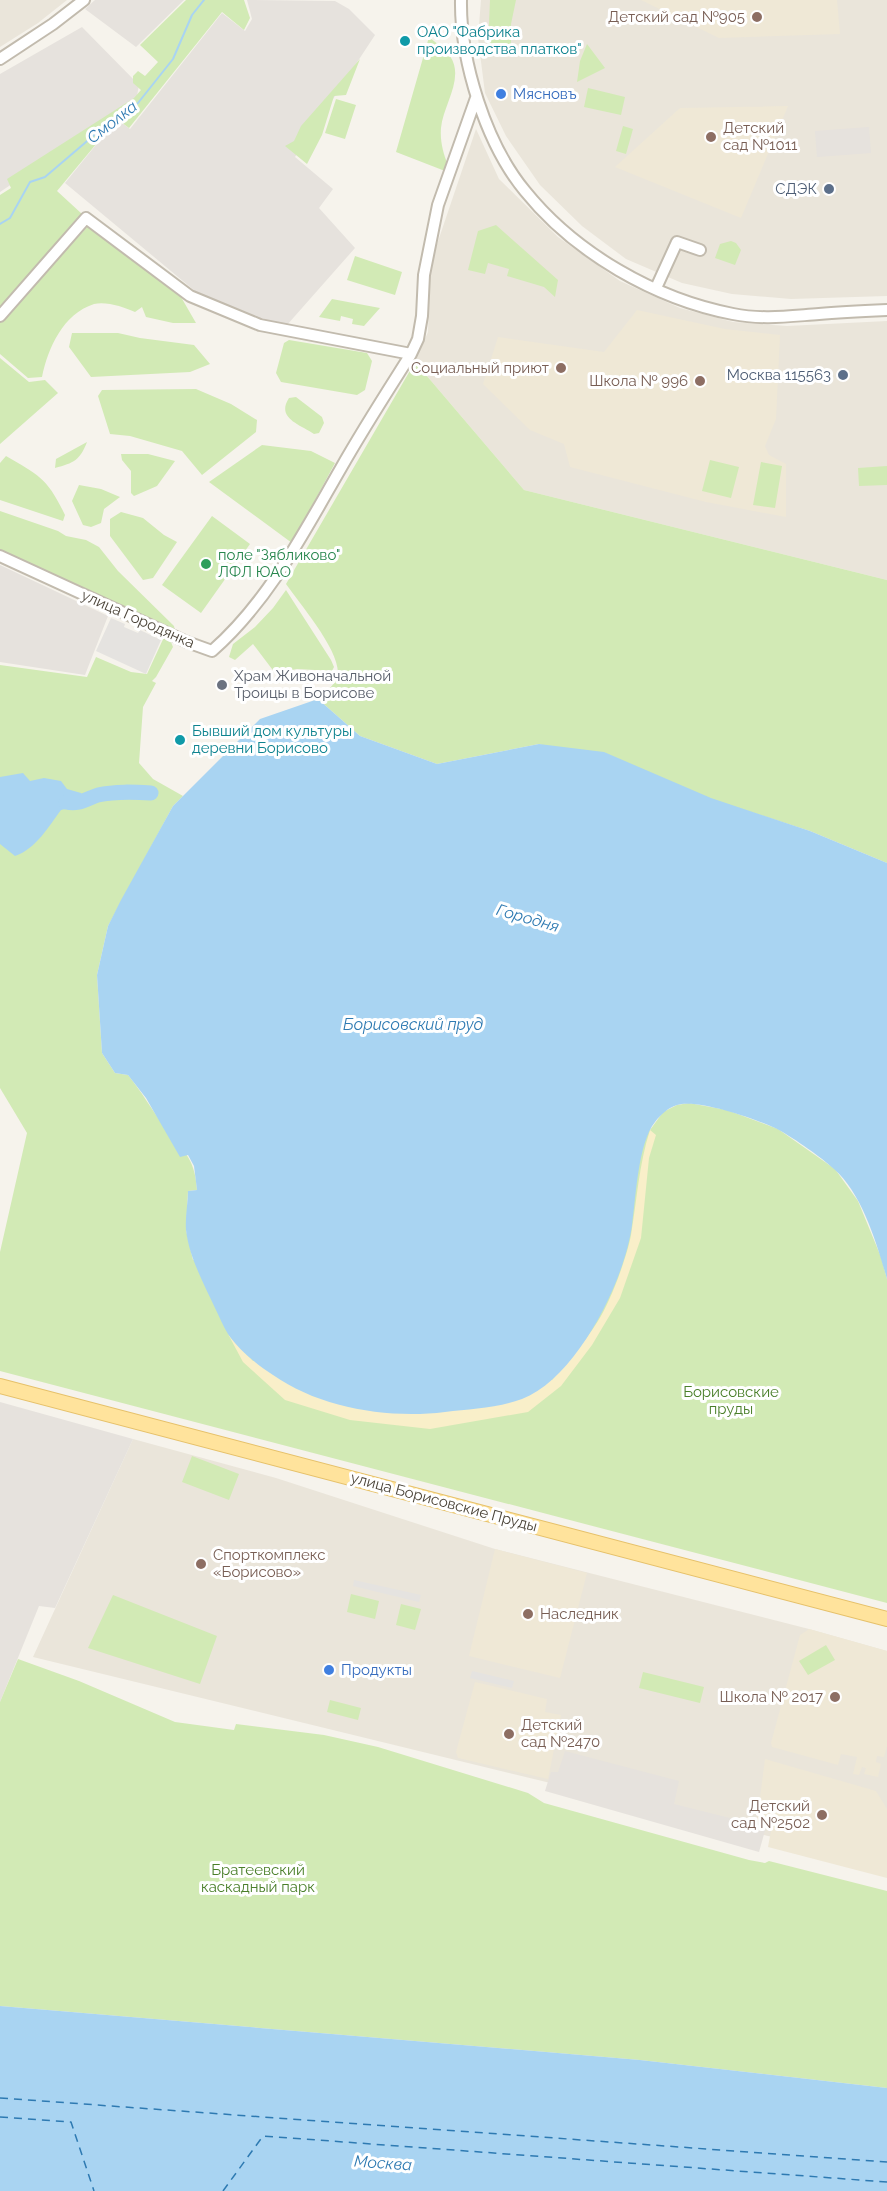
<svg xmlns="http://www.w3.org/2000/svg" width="887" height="2191" font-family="Raleway,sans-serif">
	<rect width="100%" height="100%" fill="#f6f3ec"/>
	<path fill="#eae5da" d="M0,0H67L38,23L0,47Z
		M481,0H887V296L791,299L732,294L682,283L626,259L582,226L540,185L506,136L485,93L478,38Z
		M476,129L499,179L558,237L620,281L680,308L733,322L787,326L887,321V580L524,490L415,362L428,332L430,265Z
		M133,1439L276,1478L495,1549L809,1629L887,1651V1865L33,1657Z"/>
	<path fill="#e6e2dd" d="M95,0H184L136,47L85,9Z
		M247,0L335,1L349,9L375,35L295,157L333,189L319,208L355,248L287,325L261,320L195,291L65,183L117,119L130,129L222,13L245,31L252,19Z
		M82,27L139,85L136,101L0,192V74Z
		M869,127L871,153L817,157L815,131Z
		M0,565L108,616L85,675L0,662Z
		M0,1402L133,1439L55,1608L39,1606L0,1702Z
		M565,1751L679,1781L674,1804L766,1827L759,1852L545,1791L551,1772H558Z"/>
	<path fill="#efe8d6" d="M641,0H837L840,34L719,38Z
		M788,106L741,218L615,167L680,108Z
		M637,310L725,329L780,335L776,419L765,446L769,455L786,464V517L706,502L570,467L564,444L530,430L483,384L498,337L604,352Z
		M495,1549L587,1573L560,1678L469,1656Z
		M809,1629L887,1651V1746L884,1757L877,1756L876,1762L881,1764L878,1777L864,1774L866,1768L862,1767L859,1775L853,1774L857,1757L841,1754L838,1765L772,1747L771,1743L800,1635Z
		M475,1682L547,1699L545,1712L561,1715L548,1779L458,1758L456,1752Z
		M765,1759L876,1791L887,1809V1878L768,1847L772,1825L757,1821Z"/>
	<path fill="#d2eab5" d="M186,0H244L250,18L244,30L222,12L129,128L117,119L57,191L82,214L0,310V195L11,188L7,179L134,98L141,90L133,83V76L138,71L145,76L158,62L140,45Z
		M490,0H516L511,24V53L488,48Z
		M429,37C436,43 445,49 450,56C465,78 443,105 441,128C440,141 443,153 448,165L445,171L396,152Z
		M587,44L605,68L577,82L580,61Z
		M360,59L346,95L334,96L322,135L307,164L285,146L294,141L301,126Z
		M588,88L625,97L621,115L584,107Z
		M336,99L356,105L345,139L325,133Z
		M623,126L633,129L626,154L616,151Z
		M90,224L181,297L196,323H173L146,317L142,307L135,312C124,307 106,301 94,304C63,314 48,348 42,377L28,378L0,354V322Z
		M496,225L558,280L555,297L544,287L507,276L509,269L488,263L485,274L468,270L478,231Z
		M731,241L736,243L741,250L735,265L715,258L720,244Z
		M355,256L402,272L395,295L347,280Z
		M332,299L380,308L364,326L352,324L353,319L341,316L340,321L319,317Z
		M72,333H118L140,338L194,345L210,364L190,372L91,377L69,347Z
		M289,340L367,353L372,361L365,390L357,395L281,382L276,373L284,343Z
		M0,358L29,382L45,380L58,393L0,444Z
		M415,362L524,490L887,580V863L810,831L539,744L437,764L360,736L318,699C324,693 334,686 337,678C345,656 299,603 286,584Z
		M196,389L231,404L257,420L256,432L202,475L182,451L130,436L110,434L98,396L102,390Z
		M296,397L322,417L324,423L319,433L314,434C299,424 276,418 289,398Z
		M87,442C80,460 74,463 55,468L56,459Z
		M262,445L311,451L335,463L292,543L209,482Z
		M121,454H148L175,461L157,486L134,496L131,493V471L122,460Z
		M6,456C39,475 48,479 65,515L63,521L0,500V463Z
		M710,460L739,467L731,498L702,491Z
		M761,462L782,466L775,508L753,505Z
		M887,466V485L859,486L858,468Z
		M79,485L101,489L120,497L104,509L101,523L91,527L83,525L72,501Z
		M0,511L58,531L66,536L86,540L99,547L118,571L174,626L175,631L0,550Z
		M121,512L143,518L164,535L177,542L153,578L143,580L110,536V519Z
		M212,516L250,544L201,613L162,585Z
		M286,590L331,660L334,667L332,671L297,669L275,673L253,644L235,660L229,657L233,644L255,627L273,608Z
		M165,635L169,637L173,647L156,677L152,681L156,683L143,707L139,763L153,779L183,796L173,806L108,926L97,975L102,1053L115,1073L128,1075C141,1091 151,1108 163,1125C182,1151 195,1156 197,1190L188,1191L186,1230L193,1260L650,1130L663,1112L677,1105L689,1103L727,1110L778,1129L835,1169L858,1201L881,1257L887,1279V1603L0,1371V1252L27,1133L0,1088V665L87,677L96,657L131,672L147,674Z
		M192,1456L239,1474L229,1500L182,1482Z
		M351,1594L379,1601L375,1619L347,1612Z
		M113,1595L217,1636L200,1684L88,1648Z
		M401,1604L421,1609L415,1630L396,1625Z
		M826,1645L835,1660L808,1675L799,1661Z
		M18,1659L79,1681L175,1722L234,1730L236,1724L324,1735L378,1747L528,1793L544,1803L749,1860L765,1863L769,1861L887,1891V2088L640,2060L0,2006V1702Z
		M643,1672L704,1687L700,1703L639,1688Z
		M330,1700L361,1708L358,1720L327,1712Z"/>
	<path fill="#f9efc9" d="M650,1130L656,1135L649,1158L641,1238L620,1298L592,1345L561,1386L528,1412L430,1429L350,1420L285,1400L243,1362L228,1334L253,1361L552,1380C568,1361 585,1342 598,1321C610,1303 627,1257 631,1235C637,1199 639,1164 650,1130Z"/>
	<path fill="#e5e3e0" d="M111,618L125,624L124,627L138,633L140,630L161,640L146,674L96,651Z
		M354,1580L421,1595L419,1602L353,1586Z
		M472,1671L514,1681L512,1688L470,1678Z"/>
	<path fill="#a9d4f2" d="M318,699L360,736L437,764L539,744L604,752L711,798L810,831L887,863V1279C877,1244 862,1193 834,1169C821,1157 795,1139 779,1130C760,1120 697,1098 677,1105C668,1108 661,1114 655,1122C638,1143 636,1197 632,1225C625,1280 577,1378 522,1399C498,1408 470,1409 445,1412C388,1419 320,1408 273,1375C256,1364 239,1350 228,1334C223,1326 219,1316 215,1308C204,1284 189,1257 186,1230C185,1217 188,1203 188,1191L197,1190L194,1166L188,1155L180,1157L146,1098L128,1075L115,1073L102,1053L97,975L108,926L121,900L173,806L260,719Z
		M23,773L30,781L44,778L61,781L67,789L81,793L87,804L61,810C49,826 36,849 15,856L0,844V777Z
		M0,2006L640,2060L887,2088V2191H0Z"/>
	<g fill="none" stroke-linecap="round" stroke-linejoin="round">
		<path stroke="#a9d4f2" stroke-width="2" d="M0,224L10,218L30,182L45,177L113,119L138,103L173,59L192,15L204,0"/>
		<path stroke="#a9d4f2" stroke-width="15" d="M66,802C79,805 86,799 98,795C115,791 134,792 151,793"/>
		<path stroke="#2e7ab2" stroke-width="1.5" stroke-dasharray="8 6" stroke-linecap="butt" d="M0,2098L887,2162
			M0,2117L71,2122L94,2191
			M223,2191L263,2136L887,2182"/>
		<defs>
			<path id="minor" d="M461,0C460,61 486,144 525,191C575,253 655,299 733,314C762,320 790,316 819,314C841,312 864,311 887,310
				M0,59L53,24L84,0
				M656,288L677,242L700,250
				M0,316L86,218L190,296L260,325L411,354
				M0,556L187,642L212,651C269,601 304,532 341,468C363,429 387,392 411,354L418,339L422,316L424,275L438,205L476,98"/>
			<path id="major" d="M0,1386L887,1619"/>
		</defs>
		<use href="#minor" stroke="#c2bbae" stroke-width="14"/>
		<use href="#major" stroke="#e6c16a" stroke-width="16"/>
		<use href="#minor" stroke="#fff" stroke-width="10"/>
		<use href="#major" stroke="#ffe39c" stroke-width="14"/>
	</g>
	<g fill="#8d6e63" stroke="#fff" stroke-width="2">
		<circle cx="757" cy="17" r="6"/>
		<circle cx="711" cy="137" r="6"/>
		<circle cx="561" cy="368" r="6"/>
		<circle cx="700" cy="381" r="6"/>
		<circle cx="201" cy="1564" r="6"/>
		<circle cx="528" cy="1614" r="6"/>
		<circle cx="835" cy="1697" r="6"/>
		<circle cx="509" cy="1734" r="6"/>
		<circle cx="822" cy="1815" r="6"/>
	</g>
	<g fill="#0f9aa8" stroke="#fff" stroke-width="2">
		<circle cx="405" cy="41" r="6"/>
		<circle cx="180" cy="740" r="6"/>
	</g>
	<g fill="#3f7fe0" stroke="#fff" stroke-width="2">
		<circle cx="501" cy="94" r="6"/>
		<circle cx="329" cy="1670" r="6"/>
	</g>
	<g fill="#5c6f8a" stroke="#fff" stroke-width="2">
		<circle cx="829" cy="189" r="6"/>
		<circle cx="843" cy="375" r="6"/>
	</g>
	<circle fill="#2e9e5b" stroke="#fff" stroke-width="2" cx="206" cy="564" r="6"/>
	<circle fill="#6b7280" stroke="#fff" stroke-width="2" cx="222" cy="685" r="6"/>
	<g text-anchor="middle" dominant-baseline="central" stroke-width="6" stroke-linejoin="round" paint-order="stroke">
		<g font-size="15" fill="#785e54" stroke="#fff" text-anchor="end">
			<text x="745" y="17">Детский сад №905</text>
			<text x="723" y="128" text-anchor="start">Детский<tspan x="723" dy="17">сад №1011</tspan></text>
			<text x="549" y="368">Социальный приют</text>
			<text x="688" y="381">Школа № 996</text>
			<text x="213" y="1555" text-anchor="start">Спорткомплекс<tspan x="213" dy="17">«Борисово»</tspan></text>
			<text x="540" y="1614" text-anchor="start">Наследник</text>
			<text x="823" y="1697">Школа № 2017</text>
			<text x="521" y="1725" text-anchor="start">Детский<tspan x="521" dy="17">сад №2470</tspan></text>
			<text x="810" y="1806">Детский<tspan x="810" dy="17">сад №2502</tspan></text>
		</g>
		<g font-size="15" fill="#0d838f" stroke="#fff" text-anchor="start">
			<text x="417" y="32">ОАО "Фабрика<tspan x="417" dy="17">производства платков"</tspan></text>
			<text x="192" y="731">Бывший дом культуры<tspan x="192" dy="17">деревни Борисово</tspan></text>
		</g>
		<g font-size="15" fill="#366cbe" stroke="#fff" text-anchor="start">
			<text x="513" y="94">Мясновъ</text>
			<text x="341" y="1670">Продукты</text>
		</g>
		<g font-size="15" fill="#4e5e75" stroke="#fff" text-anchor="end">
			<text x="817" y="189">СДЭК</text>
			<text x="831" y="375">Москва 115563</text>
		</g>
		<g font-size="15" fill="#27864d" stroke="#fff" text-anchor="start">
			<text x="218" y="555">поле "Зябликово"<tspan x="218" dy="17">ЛФЛ ЮАО</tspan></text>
		</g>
		<g font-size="15" fill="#4b4439" stroke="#fff">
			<text transform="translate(138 619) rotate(24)">улица Городянка</text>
			<text transform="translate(444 1502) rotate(15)">улица Борисовские Пруды</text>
		</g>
		<g font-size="15" fill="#5b616d" stroke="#fff" text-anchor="start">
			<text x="234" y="676">Храм Живоначальной<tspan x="234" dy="17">Троицы в Борисове</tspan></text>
		</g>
		<g font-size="15" fill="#4a7f2a" stroke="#fff">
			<text x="731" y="1392">Борисовские<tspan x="731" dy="17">пруды</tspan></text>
			<text x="258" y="1870">Братеевский<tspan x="258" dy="17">каскадный парк</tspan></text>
		</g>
		<g font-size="16" font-style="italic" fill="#2e7ab2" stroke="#fff">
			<text transform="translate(112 122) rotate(-38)">Смолка</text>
			<text transform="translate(528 918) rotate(16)">Городня</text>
			<text x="413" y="1024">Борисовский пруд</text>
			<text transform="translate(383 2163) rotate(4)">Москва</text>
		</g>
	</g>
</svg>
